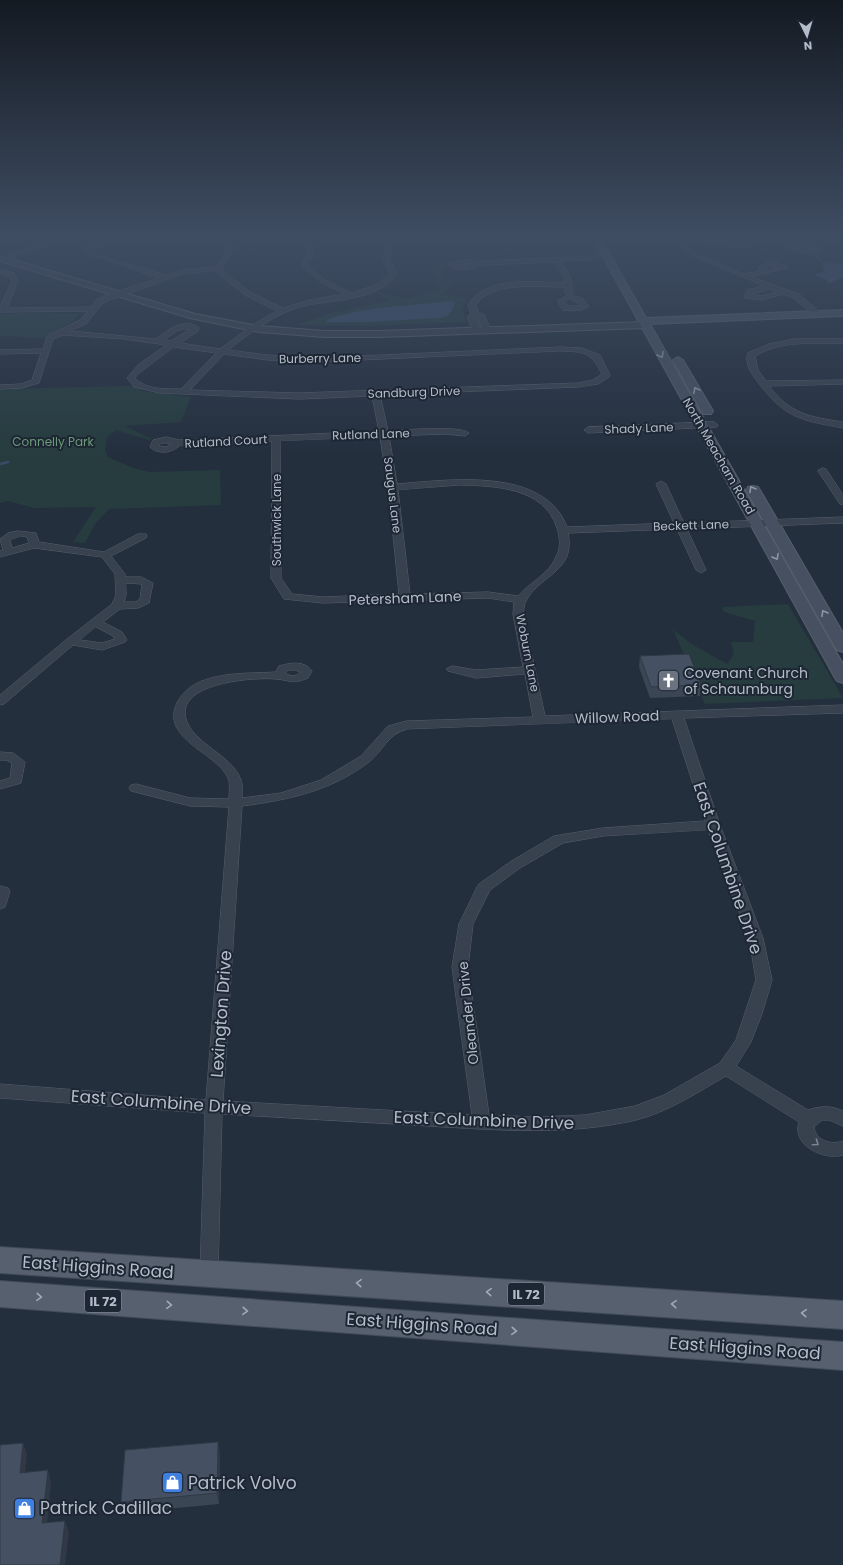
<svg xmlns="http://www.w3.org/2000/svg" width="843" height="1565" font-family="Poppins,sans-serif">
	<rect width="100%" height="100%" fill="#242f3e"/>
	<path fill="#263c3f" d="M446,264L447,266L441,269V275L453,282L443,294L466,298L463,311L466,322L371,326L297,325L327,314L388,301L379,294L375,293L378,292L407,299L440,289L431,267Z
		M43,312L80,314L73,321L43,338L0,336V314Z
		M132,386L142,391L191,397L181,422L125,426L152,439L149,440L116,430L107,437L105,450L108,457L133,468L149,472L220,470L221,505L109,509L95,524L85,543L73,542L96,507L34,508L8,501L0,503V389Z
		M788,604L843,698L705,704L673,629L690,643L727,664L734,654L731,642H753L755,621L724,612L722,607Z"/>
	<path fill="#394c67" d="M770,235H818L811,241L822,251L815,255L797,253L790,251L777,238Z
		M822,261L843,264V277L828,284L827,280L815,275L824,272Z
		M448,301L455,302C452,312 450,316 440,318L366,322H327V320C365,305 408,307 448,301Z"/>
	<g fill="none" stroke-linecap="round" stroke-linejoin="round">
		<path stroke="#394c67" stroke-width="2" d="M815,255L822,261"/>
		<path stroke="#394c67" stroke-width="2.5" d="M0,464L8,462"/>
		<defs>
			<path id="minor" d="M52,235H59L42,247L0,262V258L38,245Z
				M226,235H232V253L221,269L250,292L283,308L309,300L344,294L321,282L301,266L307,254L306,238L311,235H319L312,239L313,254L308,266L325,280L352,293L376,285L390,274L383,258L386,246L384,235H390L392,246L389,258L397,274C375,304 328,298 296,308C270,317 249,334 228,350L268,355L314,358L560,347L582,348L600,355L610,375L609,377L598,384L578,387L380,395L388,431C403,430 461,425 469,433L465,436L446,434L389,436L397,484C448,480 544,466 567,527L674,523L656,484L661,481L666,484L684,523L843,517V523L687,529L706,570L701,573L696,570L677,529L568,533C576,571 542,574 527,599C524,603 524,609 523,614L545,716L843,705V713L684,718L720,825L763,938L772,980L762,1014L751,1042L736,1066L808,1110C821,1106 830,1105 843,1111V1126L829,1120H822L814,1127C816,1141 831,1145 843,1141V1155C824,1161 791,1145 799,1122L726,1076C698,1092 668,1112 636,1120C568,1136 498,1130 428,1126C359,1122 291,1118 222,1114L218,1274L216,1280L209,1282L202,1280L200,1274L205,1113L0,1098V1084L206,1100L229,807L190,806L131,791L129,788L131,785L136,784L190,798L229,799C229,793 230,786 229,781C221,753 157,740 178,701C195,670 245,674 276,672L279,666C290,663 304,660 312,671L308,678C291,685 291,680 276,679C255,677 187,682 185,711C184,741 232,753 241,780C243,785 242,793 242,798L281,793L321,780L361,756L388,726L407,721L533,717L525,674L476,678L448,671L446,669L452,666L476,670L523,667L513,614L514,602L488,598L323,603L284,599L271,578L272,441L180,445C173,453 158,455 150,447L153,440L166,437L179,440L379,431L372,396L299,399L160,393L134,387L127,378L138,365L166,345L124,339L63,335L53,339L39,383L22,388L0,389V385L21,384L32,380L41,353L0,354V350L43,349L47,336L80,320L88,311L0,312V306L12,281L9,276L0,273V269L14,273L18,281L7,308L91,307L96,300L104,296L159,278L87,253L85,249L93,243L117,237ZM226,240V253L215,267L182,270L166,275L102,256L91,250C111,235 197,240 226,240ZM215,271L245,295L277,311L254,324L220,349L180,343L197,332L199,328C185,317 167,330 156,339L70,331L86,324L102,304L110,300L183,274ZM184,329H190L171,341L164,340L177,331ZM174,347L216,353L181,389C166,389 146,390 135,378L137,375ZM560,351C585,352 590,351 602,374L593,380L578,383L299,393L190,390L224,354L268,360L314,362ZM380,437L389,495L399,594L323,597L292,594L281,578L280,441ZM166,443L172,444L166,447L159,446L160,444ZM460,485C495,486 544,487 557,528C560,538 561,548 556,557C549,574 529,583 518,596L488,592L410,594L398,490ZM288,670H295L300,672C298,677 290,676 286,674ZM672,719L705,821L603,828L554,836L510,862L479,884L477,887L459,924L452,967L472,1115L223,1101L242,806C288,800 331,791 369,762C384,750 387,734 407,729ZM708,830L749,938L756,980L736,1040L720,1063L664,1095L635,1106L585,1115L534,1117L489,1115L468,967L473,924L490,890L520,868L563,843L603,836Z
				M465,235H515L500,238L468,237Z
				M521,235H543C538,238 526,238 521,235Z
				M660,235H694L692,238L728,241L743,239L753,243V245C735,249 709,244 690,242L688,244L692,251L744,274L760,271L758,268L759,267L770,261L787,266V268L751,277L799,294L822,314L815,316L793,298L784,294L762,300L745,298L744,296L747,290L764,286L687,253L682,244L664,241ZM771,265L778,267L767,270L765,268ZM770,289L778,292L762,296L752,295Z
				M605,251L608,253L607,254L591,260L561,261L570,276L573,293L570,295L582,298L589,306C582,312 572,311 563,310L557,301L568,295L565,293V287C540,287 490,281 476,305L478,312L484,315L492,331L488,333H485L476,317L481,331L474,333L467,317L471,313L468,305C486,275 534,282 564,283V276L554,262L481,265L466,270L455,269L448,264L467,259L480,261L590,256ZM467,263L473,264L458,265ZM570,299L576,302L581,306H568L565,302Z
				M795,339H843V343C813,344 782,340 755,356L758,370L766,381L843,380V384L769,386C790,414 810,417 843,422V428C799,420 785,418 757,381C751,373 744,363 748,353L769,344Z
				M714,422L718,425L717,427L588,433L584,430L588,427Z
				M823,468L826,469L843,495V505L840,504L818,471Z
				M18,531L36,533L39,542L104,552L138,534H146L147,536L146,538L111,556L125,574V577H141L153,583L149,603L138,608L120,609L103,622L122,632L127,640L125,642L102,650L73,645L4,704L0,705V695L67,639L112,604L116,595L115,574L102,557L34,548L0,557V551L3,550L0,539L8,533ZM21,536L27,537L29,543L12,548L10,540ZM126,583L142,584L140,599L136,602H124L126,595ZM96,627L113,636L115,639L102,643L80,640Z
				M0,752L13,753L25,762L21,783L0,789V781L10,778L12,763L6,760H0Z
				M0,886L8,888L10,891L5,907L0,909Z"/>
			<path id="tertiary" d="M0,256L195,314L259,326L325,331H379L645,322L650,325L645,328L379,337H325L259,332L190,318L0,261Z"/>
			<path id="secondary" d="M591,235H599L646,318L843,310V316L650,324L843,664V683L837,681L835,678Z
				M678,357L683,360L713,411L711,414H703L701,411L673,360Z
				M753,486L758,487L760,490L843,633V652L837,650L835,647L746,490L748,487Z"/>
			<path id="primary" d="M0,1247L843,1301V1329L0,1273Z
				M0,1281L843,1342V1370L0,1307Z"/>
		</defs>
		<use href="#minor" stroke="#565f6c" stroke-width="1"/>
		<use href="#tertiary" stroke="#565f6c" stroke-width="2"/>
		<use href="#secondary" stroke="#565f6c" stroke-width="2"/>
		<use href="#primary" stroke="#414a57" stroke-width="2"/>
		<use href="#minor" fill="#38414e" fill-rule="evenodd"/>
		<use href="#tertiary" fill="#38414e" fill-rule="evenodd"/>
		<use href="#secondary" fill="#465061" fill-rule="evenodd"/>
		<use href="#primary" fill="#56606e" fill-rule="evenodd"/>
	</g>
	<path fill="#3b4654" d="M640,656L701,685L700,696L650,698L639,667Z
		M220,1453L219,1504L124,1513L121,1502Z"/>
	<path fill="#303945" d="M218,1442L220,1453L219,1504L217,1493Z
		M23,1443L27,1454L24,1484L20,1473Z
		M48,1470L51,1482L46,1534L42,1523Z
		M65,1521L69,1532L65,1565H60Z"/>
	<path fill="#455162" stroke="#303945" d="M689,654L701,685L651,687L640,656Z
		M218,1442L217,1493L121,1502L125,1450Z
		M23,1443L20,1473L48,1470L42,1523L65,1521L60,1565H0V1445Z"/>
	<defs><path id="oneway-chevron" d="M-2-3.5L2.5 0L-2 3.5" fill="none" stroke-width="1.6" stroke-linecap="round" stroke-linejoin="round"/></defs>
	<g stroke="#8e96a5">
		<use href="#oneway-chevron" transform="translate(661 355) rotate(61)"/>
		<use href="#oneway-chevron" transform="translate(696 390) rotate(-118)"/>
		<use href="#oneway-chevron" transform="translate(752 489) rotate(-120)"/>
		<use href="#oneway-chevron" transform="translate(776 557) rotate(61)"/>
		<use href="#oneway-chevron" transform="translate(824 613) rotate(-120)"/>
	</g>
	<use stroke="#7c8592" href="#oneway-chevron" transform="translate(816 1143) rotate(35)"/>
	<g stroke="#a1aab7">
		<use href="#oneway-chevron" transform="translate(359 1283) rotate(-176)"/>
		<use href="#oneway-chevron" transform="translate(489 1292) rotate(-176)"/>
		<use href="#oneway-chevron" transform="translate(39 1297) rotate(4)"/>
		<use href="#oneway-chevron" transform="translate(674 1304) rotate(-176)"/>
		<use href="#oneway-chevron" transform="translate(169 1305) rotate(4)"/>
		<use href="#oneway-chevron" transform="translate(245 1311) rotate(4)"/>
		<use href="#oneway-chevron" transform="translate(804 1313) rotate(-176)"/>
		<use href="#oneway-chevron" transform="translate(514 1331) rotate(4)"/>
	</g>
	<linearGradient id="sky" x2="0" y2="1"><stop stop-color="#141a22"/><stop offset="0.52" stop-color="#3f4d63"/><stop offset="1" stop-color="#3f4d63" stop-opacity="0"/></linearGradient>
	<rect width="843" height="454" fill="url(#sky)"/>
	<defs>
		<symbol id="church-square" viewBox="-11 -11 22 22"><rect x="-9" y="-9" width="18" height="18" rx="4" fill="#6b7280" stroke="#1d2633"/><path d="M-1.2-6h2.4v3.5h3.3v2.4h-3.3V6h-2.4V-.1h-3.3v-2.4h3.3Z" fill="#fff"/></symbol>
		<symbol id="shop-square" viewBox="-11 -11 22 22"><rect x="-9" y="-9" width="18" height="18" rx="4" fill="#3f7fe0" stroke="#1d2633"/><path d="M-5-2.5h2.3a2.7 3.5 0 0 1 5.4 0H5L5.5 6h-11ZM-1.5-2.5h3a1.5 2.3 0 0 0-3 0Z" fill="#fff"/></symbol>
	</defs>
	<g fill-rule="evenodd">
		<use href="#church-square" x="656" y="668" width="25" height="25"/>
		<use href="#shop-square" x="160" y="1470" width="25" height="25"/>
		<use href="#shop-square" x="12" y="1496" width="25" height="25"/>
	</g>
	<g text-anchor="middle" dominant-baseline="central" stroke-width="4" stroke-linejoin="round" paint-order="stroke">
		<g font-size="12" fill="#b4bcc9" stroke="#1d2633">
			<text transform="translate(320 358) rotate(-1)">Burberry Lane</text>
			<text transform="translate(414 392) rotate(-2)">Sandburg Drive</text>
			<text transform="translate(639 428) rotate(-2)">Shady Lane</text>
			<text transform="translate(371 434) rotate(-2)">Rutland Lane</text>
			<text transform="translate(226 441) rotate(-3)">Rutland Court</text>
			<text transform="translate(719 456) rotate(60)">North Meacham Road</text>
			<text transform="translate(393 495) rotate(83)">Saugus Lane</text>
			<text transform="translate(276 520) rotate(-90)">Southwick Lane</text>
			<text transform="translate(691 525) rotate(-2)">Beckett Lane</text>
			<text transform="translate(528 653) rotate(79)">Woburn Lane</text>
		</g>
		<g font-size="12" fill="#6b9a76" stroke="#1d2633">
			<text x="53" y="441">Connelly Park</text>
		</g>
		<g fill="#1d2633" stroke="#878f9c" stroke-width="1">
			<rect x="508" y="1283" width="36" height="22" rx="3"/>
			<rect x="85" y="1290" width="36" height="22" rx="3"/>
		</g>
		<g font-size="13" font-weight="bold" fill="#b4bcc9">
			<text x="526" y="1294">IL 72</text>
			<text x="103" y="1301">IL 72</text>
		</g>
		<g font-size="14" fill="#b4bcc9" stroke="#1d2633">
			<text transform="translate(405 598) rotate(-2)">Petersham Lane</text>
			<text transform="translate(617 717) rotate(-2)">Willow Road</text>
			<text transform="translate(468 1013) rotate(-96)">Oleander Drive</text>
		</g>
		<g font-size="14" fill="#b4bcc9" stroke="#1d2633" text-anchor="start">
			<text x="684" y="673">Covenant Church<tspan x="684" dy="16">of Schaumburg</tspan></text>
		</g>
		<g font-size="17" fill="#b4bcc9" stroke="#1d2633">
			<text transform="translate(728 868) rotate(71)">East Columbine Drive</text>
			<text transform="translate(221 1014) rotate(-86)">Lexington Drive</text>
			<text transform="translate(161 1102) rotate(4)">East Columbine Drive</text>
			<text transform="translate(484 1120) rotate(2)">East Columbine Drive</text>
			<text transform="translate(98 1267) rotate(4)">East Higgins Road</text>
			<text transform="translate(422 1324) rotate(4)">East Higgins Road</text>
			<text transform="translate(745 1348) rotate(4)">East Higgins Road</text>
		</g>
		<g font-size="17" fill="#b4bcc9" stroke="#1d2633" text-anchor="start">
			<text x="188" y="1483">Patrick Volvo</text>
			<text x="40" y="1508">Patrick Cadillac</text>
		</g>
	</g>
	<g transform="translate(807 36) rotate(175)" stroke="#1d2633" stroke-width="3" paint-order="stroke">
	<path d="M0-3L7 15L0 10L-7 15Z" fill="#b4bcc9"/>
	<text y="-6" font-size="11" font-weight="bold" text-anchor="middle" fill="#b4bcc9">N</text>
	</g>
</svg>
